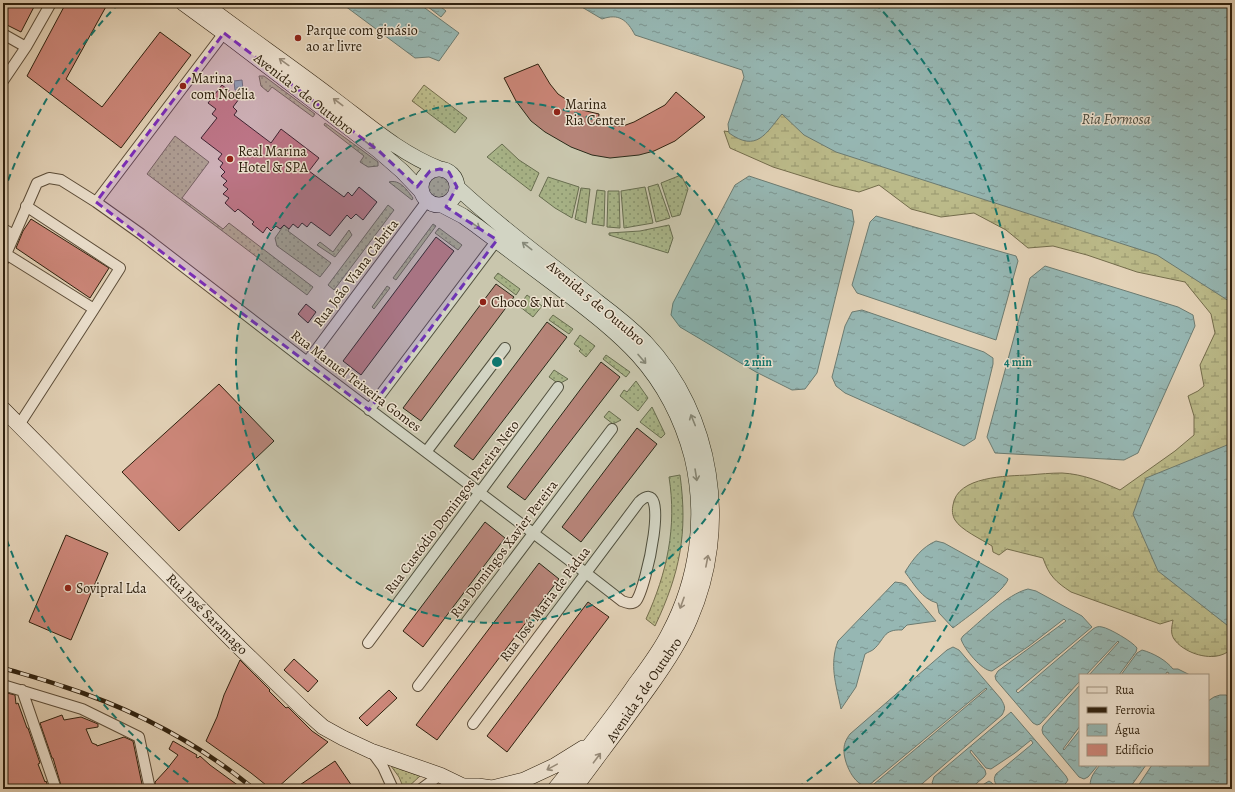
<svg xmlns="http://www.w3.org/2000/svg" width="1235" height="792" font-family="Alegreya,serif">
	<defs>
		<pattern id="grass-dots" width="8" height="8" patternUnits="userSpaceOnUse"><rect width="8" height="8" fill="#bbba89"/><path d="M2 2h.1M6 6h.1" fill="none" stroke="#98976e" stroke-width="1.8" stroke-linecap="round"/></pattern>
		<pattern id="wetland-marsh" width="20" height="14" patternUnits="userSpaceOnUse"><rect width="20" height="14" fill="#bbba89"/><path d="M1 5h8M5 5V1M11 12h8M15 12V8" fill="none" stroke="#98976e"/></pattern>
		<pattern id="water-ripples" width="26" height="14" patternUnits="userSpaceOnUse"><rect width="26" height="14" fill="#96b7b3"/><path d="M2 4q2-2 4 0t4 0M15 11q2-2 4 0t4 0" fill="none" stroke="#7b9490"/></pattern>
	</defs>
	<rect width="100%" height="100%" fill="#e3d2b7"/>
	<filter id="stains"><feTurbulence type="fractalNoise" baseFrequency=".005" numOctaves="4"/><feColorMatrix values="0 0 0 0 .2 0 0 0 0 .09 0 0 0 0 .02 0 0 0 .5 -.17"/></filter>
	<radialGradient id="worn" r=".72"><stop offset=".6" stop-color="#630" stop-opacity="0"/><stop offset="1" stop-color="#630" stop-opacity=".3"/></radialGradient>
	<path fill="url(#grass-dots)" stroke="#746d4c" d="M259,76H264L315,114L313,117L272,87L268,92L261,86Z
		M424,85L467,118L455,133L412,101Z
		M325,123L378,162V166L368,167L360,162L364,156L324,125Z
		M175,136L209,162L182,198L223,229L229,223L313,287L307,295L147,174Z
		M502,144L519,160L539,173L531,191L487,157Z
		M681,175L688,189L680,215L672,217L661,183Z
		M428 187a11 11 0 1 1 22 0a11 11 0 1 1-22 0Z
		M548,177L579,187L572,218L555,208L539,196Z
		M389,182C400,179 407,190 413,198L412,200Z
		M658,184L670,218L656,222L648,187Z
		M645,187L653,223L624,228L621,191Z
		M581,188L590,189L586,223L575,219Z
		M597,190L605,191L604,226L592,224Z
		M608,191H619L620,228L607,227Z
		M388,205L394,210L334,290L328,285Z
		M433,224L436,226L396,280L393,278Z
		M284,225L289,229L288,231L331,263L320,277L277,246L275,238Z
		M669,225L673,238L668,253L609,235V233L640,231Z
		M439,228L462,245L458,250L435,233Z
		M349,230L352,235L335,257L317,245L320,242L333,252Z
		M498,273L520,289L516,295L494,278Z
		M387,286L390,288L374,309L372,307Z
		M527,295L542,306L533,317L519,306Z
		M553,315L573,329L569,334L549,320Z
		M580,335L595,346L586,357L579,351L581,349L574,344Z
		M606,355L630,372L626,377L603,359Z
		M554,370L568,379L559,384L549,377Z
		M636,381L648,398L638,411L620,396L624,390L627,392Z
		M652,407L665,434L661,438L640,422Z
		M609,411L621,420L613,424L604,417Z
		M680,475C688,533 680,573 655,626L646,619C667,573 677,527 669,477Z
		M391,766L420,776L406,789H404L399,777Z"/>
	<path fill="url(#wetland-marsh)" stroke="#746d4c" d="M782,112L1158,254L1232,302V649C1229,651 1225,654 1221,655C1206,660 1183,652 1174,639C1170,633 1172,626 1173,620L1160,624L1071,592C1056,582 1049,576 1043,558L1007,549L999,555L993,552L992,546C981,539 961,530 955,520C952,515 952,510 953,505C957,476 1007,476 1029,475C1040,474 1051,473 1062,473C1083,474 1102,482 1120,490L1175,451L1194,435V416L1188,396L1198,391L1204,386L1200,365L1215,333L1211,314L1185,282L1137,272L1087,255L1053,246L1028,248L1006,230L974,213L941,217L911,209L879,185L859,192L834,186L773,167L730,148L724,131L731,132Z"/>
	<path fill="url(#water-ripples)" stroke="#6c7b71" d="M341,3H418L459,33L439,61L429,57L415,58Z
		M423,3H436L446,11L441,17Z
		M575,3H1232V303L1157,255L836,152L804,135L782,114C766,133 757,153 729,133L728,124L744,77L742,70L635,35C627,20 619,13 602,19Z
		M242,80L243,89L235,90L234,81Z
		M749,176L852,210L854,222L817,373L805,389L792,390L756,372L680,327L671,315L673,303L735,185Z
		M876,216L1016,256L1018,261L996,340L857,293L852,285L870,222Z
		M1045,266L1178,307L1193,315L1195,326L1138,453L1124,460L995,453L987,437L1030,278Z
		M862,310L984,352L993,358V364L975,439L964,446L845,393L836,386L832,377L845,326L852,312Z
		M1232,443V629L1158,571L1133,514L1146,478Z
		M936,541L944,543L1002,575L1008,579C1006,590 963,620 953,628L939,613L937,603C922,599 914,584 905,572C913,559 922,547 936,541Z
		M895,582L902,583L906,585L936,621L907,625L902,630C883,629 885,639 874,649C872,651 868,652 865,654L856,687L841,709C836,684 829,665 838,641Z
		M1028,589L1036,591L1082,616L1092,627L1016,691L1018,693L1093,629C1096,627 1098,626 1102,627C1109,628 1133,642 1137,648L1136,652L1119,675H1089L1119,642L1118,641L1086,675H1080V681L1040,724L1037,725L1033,723L996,680L995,676L998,671L1066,621L1064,619L1029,646L992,671C982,671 964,649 961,639L963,636C980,622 1007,594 1028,589Z
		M953,647L959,650L1001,699C1005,706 1006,708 1002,715L916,789H868L987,689L986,688L868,786C854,787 843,761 844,749C844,743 847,738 850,734L947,650Z
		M1142,650C1153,653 1166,660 1173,669H1178L1190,675H1168L1169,673L1167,672L1165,675H1121L1137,653Z
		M1080,685V726L1063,749L1064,750L1080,730V765H1098L1088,777L1084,779L1079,777L1043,734L1042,730L1043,726Z
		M1220,695H1226L1232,698V789H1136L1152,765H1208V701L1214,697Z
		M1011,712L1066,776L1068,780L1066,783L1060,789H1000C996,784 992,781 996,774L1031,745L1033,743L1031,740L1015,753L991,769L986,768L971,750L970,752L985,770L986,774L984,777L970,789H937L932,783L934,777Z
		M1100,765H1146L1129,789H1091C1088,780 1094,772 1100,765Z
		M989,781L992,783L997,789H976Z"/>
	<path fill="#cd877a" stroke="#2e200e" d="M3,3H36L21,32L3,23Z
		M66,3H108L66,79L102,107L160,32L191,55L121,148L27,76Z
		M538,64L550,84L558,94L582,110L599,114L598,125L623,126L634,122L665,105L676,92L705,117L675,141L654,151L639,155L610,158L592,155L571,147L545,132L531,121L516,101L504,78Z
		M222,85L239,99L233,107L237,111L234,115L271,143L281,129L319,158L309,171L344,197L348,192L352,196L359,187L377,202L363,220L356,214L351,219L347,215L330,236L311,222L307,227L302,223L298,228L293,224L289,229L284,225L280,229L276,226L271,231L267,227L263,233L252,224L254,222L238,209L235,212L225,203L229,198L223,194L228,189L223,185L227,181L221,176L225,172L220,167L223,163L218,159L222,154L201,138L217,118L212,114L216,109L208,103Z
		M31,219L109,268L90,298L16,248L23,231Z
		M436,237L454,251L361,375L343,361Z
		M496,284L514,297L421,421L403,408Z
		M306,304L316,312L308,323L298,314Z
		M547,322L567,337L473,460L454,446Z
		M601,362L620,377L525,500L507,487Z
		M219,384L274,441L179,531L122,472Z
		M637,428L657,444L581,542L562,527Z
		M485,522L505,538L423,647L403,631Z
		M66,535L108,553L71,640L29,622Z
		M539,563L559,579L437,740L416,725Z
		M588,602L609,617L507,752L487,736Z
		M294,659L318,681L308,692L284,670Z
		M240,660L270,690L269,691L286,708L288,707L312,731L328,742L276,789H271L251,773L206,741L217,717L224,695Z
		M389,690L397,698L367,726L359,718Z
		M3,692L15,695L16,704L18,703L27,728H28L40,763L38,764L45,782L46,781L49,789H3Z
		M62,715L64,720L81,717L98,724V727L86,729L92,743L97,745V746L124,737L133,741L143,789H62L53,758H52L40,723Z
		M173,741L197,755L196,757L198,758L200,756L210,765L243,789H156L155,782L167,769L178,755L169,749Z
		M335,761L354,789H294Z"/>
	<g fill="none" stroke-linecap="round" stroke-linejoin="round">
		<defs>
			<path id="street" d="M3,34L26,47
				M3,81L26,47L51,3
				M96,202L224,33
				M3,229L14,235
				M6,254L94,309
				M3,261L37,183L49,178L61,180L96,202L141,234L307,362L586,573L622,601C627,603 632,605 636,601C646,589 672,471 639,502L473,724
				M307,362L427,201
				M369,410L497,240
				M19,425L94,309L120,268L26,206
				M426,452L505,348
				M368,643L558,387
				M3,685L82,709L139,737L150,789
				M418,686L612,429
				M22,690L56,789
				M372,752L383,767L393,789
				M421,789L440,775"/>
			<path id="secondary" d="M183,3L224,33L379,151L402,171L421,191
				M203,3C245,35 289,65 331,97C366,123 399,153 440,169
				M421 187a18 18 0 1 1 36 0a18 18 0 1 1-36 0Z
				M457,187C501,229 552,264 599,303C615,315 631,328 645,342C714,415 730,528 690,619C680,643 665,665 650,686C625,721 599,755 574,789
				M442,205L463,216L477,226C505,247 533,268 561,289C588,310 615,330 638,355C664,384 682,419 692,457C706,516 698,579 669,633C660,651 648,667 636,683C611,720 583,754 555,789
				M3,409L237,645L304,710L323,727L343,738L371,751L440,775L469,789
				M465,786H478L492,788L524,780L554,766L583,748"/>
		</defs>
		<use href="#street" stroke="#5b4c38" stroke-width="12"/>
		<use href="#secondary" stroke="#2e200e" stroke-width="16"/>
		<use href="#street" stroke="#ede2d0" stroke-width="10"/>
		<use href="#secondary" stroke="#ede2d0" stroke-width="15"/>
		<defs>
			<path id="rail" d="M3,668C23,674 42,679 62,686C131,708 198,743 254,789"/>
		</defs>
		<use href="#rail" stroke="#2e200e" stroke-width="4.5"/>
		<use href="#rail" stroke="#ede2d0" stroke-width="3" stroke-dasharray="9" stroke-linecap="butt"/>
	</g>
	<defs><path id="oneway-shaft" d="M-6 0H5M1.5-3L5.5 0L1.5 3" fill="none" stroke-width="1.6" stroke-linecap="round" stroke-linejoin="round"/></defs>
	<g stroke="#978b79">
		<use href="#oneway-shaft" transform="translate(284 62) rotate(-144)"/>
		<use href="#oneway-shaft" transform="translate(338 102) rotate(-143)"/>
		<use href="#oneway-shaft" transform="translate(370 145) rotate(37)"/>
		<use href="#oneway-shaft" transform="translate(475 225) rotate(35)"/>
		<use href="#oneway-shaft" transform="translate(527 246) rotate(-142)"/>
		<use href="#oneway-shaft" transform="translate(642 359) rotate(49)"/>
		<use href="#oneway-shaft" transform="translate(693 420) rotate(-112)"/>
		<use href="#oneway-shaft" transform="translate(696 475) rotate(81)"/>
		<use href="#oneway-shaft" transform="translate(707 561) rotate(-79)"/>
		<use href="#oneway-shaft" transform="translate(682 603) rotate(110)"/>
		<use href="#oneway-shaft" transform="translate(597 758) rotate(-53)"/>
		<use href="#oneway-shaft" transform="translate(552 767) rotate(151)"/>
	</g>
	<path fill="#7b2cbf" fill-opacity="0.2" stroke="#7b2cbf" stroke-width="3" stroke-dasharray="8 5" stroke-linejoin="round" d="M224,33L379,151L417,187L430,171L440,169L449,172L457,187L446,207L497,240L369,410L96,202Z"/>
	<circle cx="497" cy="362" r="261" fill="#0f766e" fill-opacity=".12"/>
	<g fill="none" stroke="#0f766e" stroke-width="2" stroke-dasharray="7 5">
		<circle cx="497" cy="362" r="261"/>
		<path d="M198 789A521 521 0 0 1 4 532M4 192A521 521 0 0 1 119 3M875 3A521 521 0 0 1 796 789"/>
	</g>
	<g fill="#8f2418" stroke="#ede2d0" stroke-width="1.5">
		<circle cx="298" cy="38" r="4"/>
		<circle cx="183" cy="86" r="4"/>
		<circle cx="557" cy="112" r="4"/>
		<circle cx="230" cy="159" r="4"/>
		<circle cx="483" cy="302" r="4"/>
		<circle cx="68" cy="588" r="4"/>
	</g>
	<g text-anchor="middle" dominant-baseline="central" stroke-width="3" stroke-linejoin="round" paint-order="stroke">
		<g font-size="14" fill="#2e200e" stroke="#ede2d0" text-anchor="start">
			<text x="306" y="30">Parque com ginásio<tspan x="306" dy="16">ao ar livre</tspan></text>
			<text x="191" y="78">Marina<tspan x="191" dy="16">com Noélia</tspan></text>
			<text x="565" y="104">Marina<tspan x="565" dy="16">Ria Center</tspan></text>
			<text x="238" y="151">Real Marina<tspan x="238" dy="16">Hotel &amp; SPA</tspan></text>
			<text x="491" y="302">Choco &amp; Nut</text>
			<text x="76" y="588">Sovipral Lda</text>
		</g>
		<g font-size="14" fill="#2e200e" stroke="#ede2d0">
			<text transform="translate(304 94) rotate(38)">Avenida 5 de Outubro</text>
			<text transform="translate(356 273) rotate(-53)">Rua João Viana Cabrita</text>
			<text transform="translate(596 303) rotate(40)">Avenida 5 de Outubro</text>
			<text transform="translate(356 381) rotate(37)">Rua Manuel Teixeira Gomes</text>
			<text transform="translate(452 507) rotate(-53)">Rua Custódio Domingos Pereira Neto</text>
			<text transform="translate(504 549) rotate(-53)">Rua Domingos Xavier Pereira</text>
			<text transform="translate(545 604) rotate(-53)">Rua José Maria de Pádua</text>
			<text transform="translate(207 614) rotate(45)">Rua José Saramago</text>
			<text transform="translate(644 690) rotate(-56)">Avenida 5 de Outubro</text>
		</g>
		<g font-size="15" font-style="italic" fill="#4d4d40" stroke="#ede2d0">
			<text x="1116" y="119">Ria Formosa</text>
		</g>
	</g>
	<circle cx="497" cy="362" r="6" fill="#0f766e" stroke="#ede2d0" stroke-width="2"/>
	<g font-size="12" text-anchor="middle" font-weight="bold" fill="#0f766e" stroke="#ede2d0" stroke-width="3" stroke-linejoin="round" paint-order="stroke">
		<text x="758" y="366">2 min</text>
		<text x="1018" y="366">4 min</text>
	</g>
	<rect width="1235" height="792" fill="none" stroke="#e3d2b7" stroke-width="16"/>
	<rect x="4" y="4" width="1227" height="784" fill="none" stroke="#2e200e" stroke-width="2"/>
	<rect x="8" y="8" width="1219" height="776" fill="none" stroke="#2e200e"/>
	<rect x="1079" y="674" width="130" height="92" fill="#ede2d0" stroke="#a19482"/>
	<rect x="1087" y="687" width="20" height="6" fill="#ede2d0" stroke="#a19482"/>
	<text x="1115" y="694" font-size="12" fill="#2e200e">Rua</text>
	<rect x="1087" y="707" width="20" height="6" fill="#2e200e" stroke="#a19482"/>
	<text x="1115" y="714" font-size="12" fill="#2e200e">Ferrovia</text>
	<rect x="1087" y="724" width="20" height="12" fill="url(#water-ripples)" stroke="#a19482"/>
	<text x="1115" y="734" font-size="12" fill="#2e200e">Água</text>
	<rect x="1087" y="744" width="20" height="12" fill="#cd877a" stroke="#a19482"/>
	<text x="1115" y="754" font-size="12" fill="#2e200e">Edifício</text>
	<rect width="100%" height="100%" filter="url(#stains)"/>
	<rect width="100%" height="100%" fill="url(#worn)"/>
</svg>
